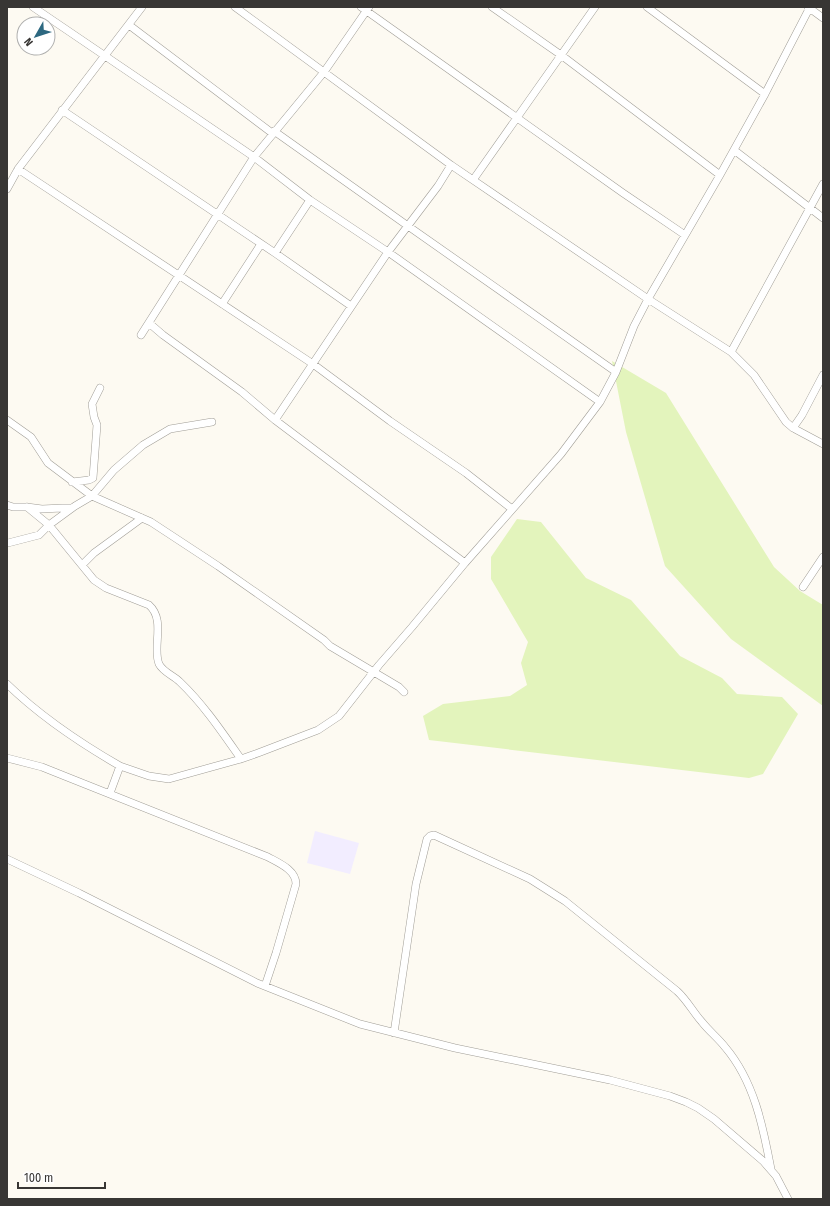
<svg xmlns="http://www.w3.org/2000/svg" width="830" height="1206" font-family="'Fira Sans Condensed',sans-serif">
	<rect width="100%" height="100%" fill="#fdfaf2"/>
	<path fill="#f2edff" d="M315,831L359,843L350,874L307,863Z"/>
	<path fill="#e3f4bc" d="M612,361L666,393L774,567L800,591L823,605V706L731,639L665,566L626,432Z
		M517,519L541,522L586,578L631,600L680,656L722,678L737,694L782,697L798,714L763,774L749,778L429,740L423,716L443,704L510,696L527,685L521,663L528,642L491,579V557Z"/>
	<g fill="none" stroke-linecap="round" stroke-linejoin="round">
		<defs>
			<path id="minor" d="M33,7L254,157L310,200L388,252L600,402
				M235,7L451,165L648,299L731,352L754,375L786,422L793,428L823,444
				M361,7L623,193L685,235
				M492,7L561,55L720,175
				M647,7L765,94
				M808,7L823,18
				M129,25L272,133
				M62,110L275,253L351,306
				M274,131L408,226L616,372
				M734,150L823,218
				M18,169L313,364L390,421L466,473L512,509
				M473,180L595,7
				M7,189L18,169L142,7
				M275,253L310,200
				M222,304L261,244
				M149,323L163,335L242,392L275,420L465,563
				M141,335L254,157L324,72L369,7
				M731,352L823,184
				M7,420L31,437L48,463L92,496L151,522L218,566L324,640L330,646L399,687L404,692
				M275,420L388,252L438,186L451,165
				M793,428L802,415L823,375
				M72,482L89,480L93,478L97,425L94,417L92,404L100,388
				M7,505L13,507H27L42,509L62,508H71
				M27,507L49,525L94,580L106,588L149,605C166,620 152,647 159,664C163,672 174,676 180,682C204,705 222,732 241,759
				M8,543L39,535L49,525L75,506L92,496L114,470L143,445L170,429L212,422
				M82,565L94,553L142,518
				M803,587L823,557
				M7,684C41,717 80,743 120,766L110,793
				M7,758L42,767L62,775L268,857C279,863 296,870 296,884L276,953L265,986
				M120,766L149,776L169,779L241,759L258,753L318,730L339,716L379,665L412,627L465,563L561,454L600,402L616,372L634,326L648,299L720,175L765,94L810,7
				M7,859L79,893L257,983L360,1024L455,1048L610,1080L670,1096L686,1102L698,1108L714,1119L763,1161L776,1176L788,1199
				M394,1033L416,884L427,839L430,836L434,835L530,879L565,901L677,991C687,1000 693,1012 702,1022C709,1031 718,1038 725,1047C754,1081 763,1126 771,1169"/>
		</defs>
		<use href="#minor" stroke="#a09d96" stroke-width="8"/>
		<use href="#minor" stroke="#fff" stroke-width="7"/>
	</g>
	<rect width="830" height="1206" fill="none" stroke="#383634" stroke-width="16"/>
	<g transform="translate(36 36) rotate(231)"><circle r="19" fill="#ffffff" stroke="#afafae"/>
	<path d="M0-3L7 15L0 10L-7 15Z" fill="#2d6880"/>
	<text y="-6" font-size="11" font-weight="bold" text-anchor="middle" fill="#383634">N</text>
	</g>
	<path d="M18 1182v6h87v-6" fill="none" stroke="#383634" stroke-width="2"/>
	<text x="24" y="1182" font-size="12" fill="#383634" stroke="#ffffff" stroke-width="3" paint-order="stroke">100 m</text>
</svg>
